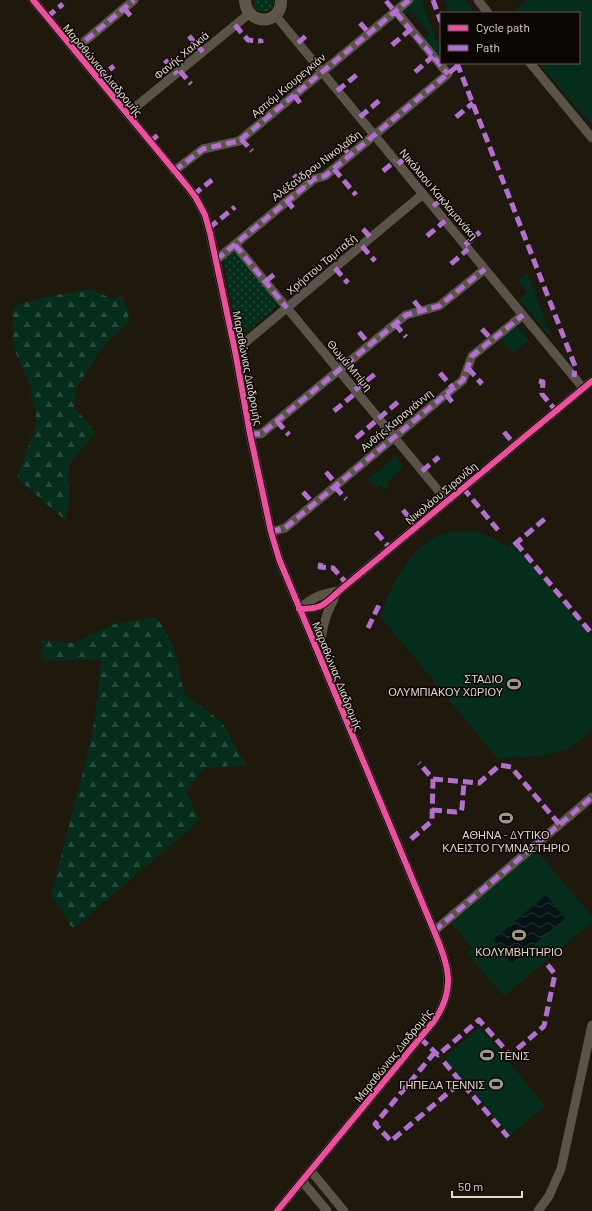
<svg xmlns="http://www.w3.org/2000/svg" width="592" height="1211" font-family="Barlow,sans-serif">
	<defs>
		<pattern id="grass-dots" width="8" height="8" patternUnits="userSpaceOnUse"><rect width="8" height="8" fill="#042e1b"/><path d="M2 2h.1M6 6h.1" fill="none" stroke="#284c3b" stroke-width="1.8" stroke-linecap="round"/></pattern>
		<pattern id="forest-firs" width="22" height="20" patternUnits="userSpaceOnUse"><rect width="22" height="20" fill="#042e1b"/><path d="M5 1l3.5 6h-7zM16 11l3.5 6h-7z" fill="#284c3b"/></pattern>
		<pattern id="water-waves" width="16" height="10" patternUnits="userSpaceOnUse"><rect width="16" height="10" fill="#051314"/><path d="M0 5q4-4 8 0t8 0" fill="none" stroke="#293535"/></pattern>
	</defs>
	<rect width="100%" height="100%" fill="#1f180d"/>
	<path fill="url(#grass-dots)" d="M253,0H274C274,8 269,12 261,12L255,8Z
		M235,251L278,303L277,306L243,335H238L223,258L231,252Z"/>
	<path fill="url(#forest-firs)" d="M91,289L112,299L122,296L130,321L100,350L76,389L74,408L96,432L68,466L69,498L66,521L17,478L37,423L30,386L13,346V306L51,296Z
		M157,617L174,647L184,694L222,722L246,765L205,768L186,792L200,820L73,929L51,896L92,736L99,685L101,659L42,661L41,640L74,643L114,624Z"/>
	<path fill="#042e1b" d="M415,0H421L441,52V60L423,39L430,33L411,11L404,16L401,12Z
		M444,0H465L475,13H450Z
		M527,0H592V125L538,63H579V13H512Z
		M527,273L553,340L519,299L527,292L518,281Z
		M516,324L529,340L513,353L500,338Z
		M395,456L404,467L387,482L390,485L384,490L380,485L376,488L369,479Z
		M464,531C483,532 492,536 508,547L513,543L592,638V729C565,760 534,756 497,758L379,615C394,586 408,546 442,534C449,532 457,532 464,531Z
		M536,850L592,916V922L504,996L467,953L473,948L451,923Z
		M480,1027L545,1106L510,1136L444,1058Z"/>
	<path fill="url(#water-waves)" d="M546,895L565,918L512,963L493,940Z"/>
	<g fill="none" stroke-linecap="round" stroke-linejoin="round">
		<path stroke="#5a5448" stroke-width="9" d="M33,0L187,186L196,198L205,215L210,233L235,351L250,434L271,532L279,559L434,931C448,965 457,988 434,1021L277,1211
			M478,0L488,13
			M276,16L583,388
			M74,50L134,0
			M530,63L592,138
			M127,114L250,13
			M174,171L203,149L239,141L409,0
			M235,245L447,501
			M216,260L314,179L325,176L448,74L396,11
			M235,351L423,194
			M250,434H261L406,315L439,306L485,269
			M271,532L285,528L463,380L472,356L523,315
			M299,609C321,609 323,606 339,591L592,381
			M299,609C313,597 320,594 339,591
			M321,654C320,635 324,617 334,599
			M434,931L592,797
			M311,1171L344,1211
			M302,1181L327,1211
			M538,1211L549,1196L561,1169L592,1025"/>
		<path stroke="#5d5547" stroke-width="12" d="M245,0C246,26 282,26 281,0"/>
		<path stroke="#b36fd0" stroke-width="5" stroke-dasharray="10 5" stroke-linecap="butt" d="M433,0L441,22
			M386,1L448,74
			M124,8L133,19
			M47,17L63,4
			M360,23L369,33
			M235,25L248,40L261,41V43
			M189,36L203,52
			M298,43L307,35
			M392,45L411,29
			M74,50L134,0
			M165,60L177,74
			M457,63L575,366L574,377
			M180,71L191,84
			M415,72L433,56
			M98,79L114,66
			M337,91L359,73
			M294,95L300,103
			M360,117L381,99
			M456,117L473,103
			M241,139L252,151
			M150,142L160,133
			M341,145L350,155
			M398,164L408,156
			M334,169L356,195
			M174,171L203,149L239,141L409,0
			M383,171L395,161
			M294,175L305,187
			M193,195L212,180
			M287,201L293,208
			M433,206L443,199
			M209,228L235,207
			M363,229L371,238
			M427,236L445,221
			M235,245L287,308
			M465,245L480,232
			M362,246L375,261
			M216,260L314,179L325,176L461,63
			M451,264L468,249
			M335,268L348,283
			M266,281L276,273
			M414,301L422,311
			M395,324L406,337
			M482,329L492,340
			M359,332L370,345
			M468,368L482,384
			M440,373L453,388
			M539,381L543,382L542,394L556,411
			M355,390L375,374
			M446,394L455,406
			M334,411L357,392
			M277,421L289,435
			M504,432L515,445
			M250,434H261L406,315L439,306L485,269
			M356,438L398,402
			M422,471L439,457
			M326,472L337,485
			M335,487L346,499
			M463,488L498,530
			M303,492L314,504
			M403,510L416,526
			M271,532L285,528L463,380L472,356L523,315
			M376,532L390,548
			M516,543L592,634
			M514,545L547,517
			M321,563L320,567L333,568L347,584
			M368,628L380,603
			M433,779L479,783L500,765L511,767L559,824
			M432,810L456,812L461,811L462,808L464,782
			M411,839L432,821L433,779L419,763
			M434,931L592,797
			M420,1038L438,1055L479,1020L510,1055L544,1026L555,974L546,963
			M435,1052L375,1124L391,1141L461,1082
			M444,1062L508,1137"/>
		<defs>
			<path id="cycleway" d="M33,0L187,186L196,198L205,215L210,233L235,351L250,434L271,532L279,559L434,931C448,965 457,988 434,1021L277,1211
				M299,609C321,609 323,606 339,591L592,381"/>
		</defs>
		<use href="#cycleway" stroke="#0b0602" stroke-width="8"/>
		<use href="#cycleway" stroke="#ef4d9e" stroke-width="6"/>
	</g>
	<defs>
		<symbol id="stadium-bare" viewBox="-9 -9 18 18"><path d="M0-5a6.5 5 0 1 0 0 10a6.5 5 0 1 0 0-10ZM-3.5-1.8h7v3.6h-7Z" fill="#9d958a" stroke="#0b0602" stroke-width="2.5" paint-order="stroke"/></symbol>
	</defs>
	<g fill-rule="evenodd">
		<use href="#stadium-bare" x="504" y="674" width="20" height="20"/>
		<use href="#stadium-bare" x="496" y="808" width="20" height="20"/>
		<use href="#stadium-bare" x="509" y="925" width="20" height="20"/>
		<use href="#stadium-bare" x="477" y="1045" width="20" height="20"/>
		<use href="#stadium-bare" x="486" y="1074" width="20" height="20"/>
	</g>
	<g text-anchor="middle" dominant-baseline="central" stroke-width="3" stroke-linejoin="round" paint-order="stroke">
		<g font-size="11" fill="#e1d9cd" stroke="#0b0602">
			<text transform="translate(181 55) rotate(-40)">Φανής Χαλκιά</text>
			<text transform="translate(103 70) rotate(50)">Μαραθώνιας Διαδρομής</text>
			<text transform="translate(288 85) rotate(-40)">Αρτιόμ Κιουρεγκιάν</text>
			<text transform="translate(316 165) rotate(-37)">Αλέξανδρου Νικολαΐδη</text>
			<text transform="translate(439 194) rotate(50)">Νικόλαου Κακλαμανάκη</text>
			<text transform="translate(321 264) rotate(-40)">Χρήστου Ταμπαξή</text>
			<text transform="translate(350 365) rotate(50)">Θωμά Μπίμη</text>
			<text transform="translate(248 368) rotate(79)">Μαραθώνιας Διαδρομής</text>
			<text transform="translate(396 420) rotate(-40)">Ανθής Καραγιάννη</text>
			<text transform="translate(441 493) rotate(-40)">Νικολάου Σιρανίδη</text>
			<text transform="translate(338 676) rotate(68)">Μαραθώνιας Διαδρομής</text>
			<text transform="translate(393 1055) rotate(-51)">Μαραθώνιας Διαδρομής</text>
		</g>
		<g font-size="11" fill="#e1d9cd" stroke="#0b0602" text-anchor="end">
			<text x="503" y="678">ΣΤΑΔΙΟ<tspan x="503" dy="13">ΟΛΥΜΠΙΑΚΟΥ ΧΩΡΙΟΥ</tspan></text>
			<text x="506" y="834" text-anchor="middle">ΑΘΗΝΑ - ΔΥΤΙΚΟ<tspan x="506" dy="13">ΚΛΕΙΣΤΟ ΓΥΜΝΑΣΤΗΡΙΟ</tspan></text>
			<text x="519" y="951" text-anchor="middle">ΚΟΛΥΜΒΗΤΗΡΙΟ</text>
			<text x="498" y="1055" text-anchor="start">ΤΕΝΙΣ</text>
			<text x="485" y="1084">ΓΗΠΕΔΑ ΤΕΝΝΙΣ</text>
		</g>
	</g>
	<rect x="440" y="12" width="140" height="52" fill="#0b0602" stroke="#615a53"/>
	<rect x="448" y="25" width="20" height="6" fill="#ef4d9e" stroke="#615a53"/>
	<text x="476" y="32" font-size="12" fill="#e1d9cd">Cycle path</text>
	<rect x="448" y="45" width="20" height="6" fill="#b36fd0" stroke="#615a53"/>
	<text x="476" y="52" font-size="12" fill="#e1d9cd">Path</text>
	<path d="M452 1191v6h70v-6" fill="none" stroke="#e1d9cd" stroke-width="2"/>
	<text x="458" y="1191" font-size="12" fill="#e1d9cd" stroke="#0b0602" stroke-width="3" paint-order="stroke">50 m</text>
</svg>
